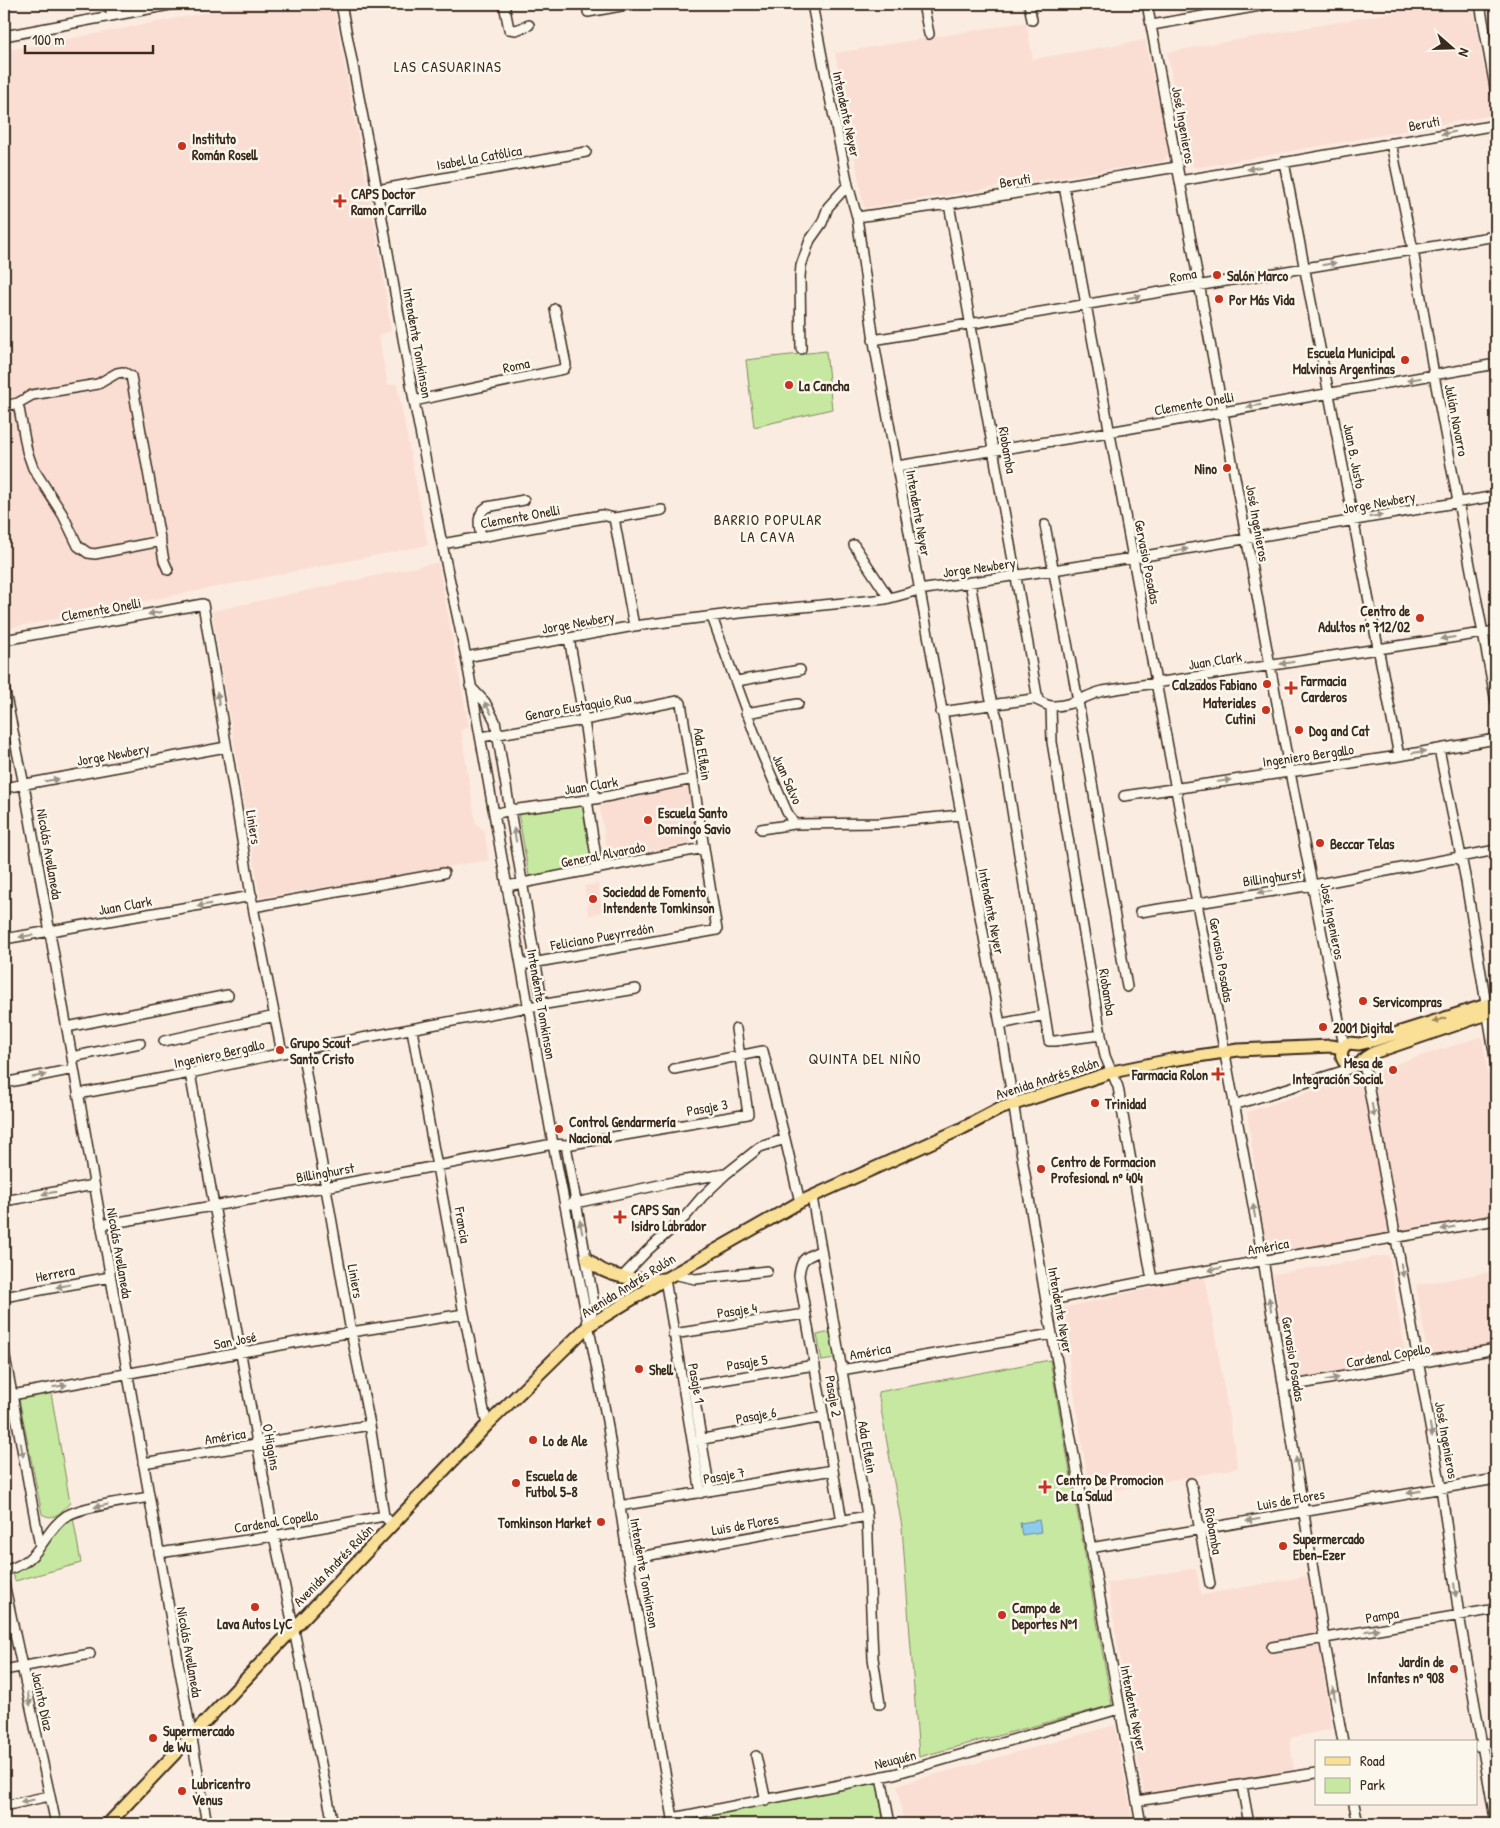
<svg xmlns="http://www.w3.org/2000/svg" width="1500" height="1828" font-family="'Patrick Hand',sans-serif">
	<rect width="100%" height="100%" fill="#fbece1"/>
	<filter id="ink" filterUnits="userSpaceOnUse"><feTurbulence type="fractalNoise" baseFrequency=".02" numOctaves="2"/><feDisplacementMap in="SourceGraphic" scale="10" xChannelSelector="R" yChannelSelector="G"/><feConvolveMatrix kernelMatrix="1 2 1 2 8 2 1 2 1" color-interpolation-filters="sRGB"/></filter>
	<g filter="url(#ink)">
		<path fill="#fbded3" d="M251,4H333L378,242L391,331L379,335L382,354L388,384H397L428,545L5,629L4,51Z
			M1440,4H1472L1494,115L1196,168L1187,161L1167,52Z
			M1026,22L1033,59L1145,40L1169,153L1164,161L864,208L835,53Z
			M438,562L469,727L461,730L476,824L484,830L489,860L260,898L212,611Z
			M687,782L697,842L608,858L598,798Z
			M598,884L602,912L589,916L584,886Z
			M1482,1036L1496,1123V1213L1267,1256L1247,1112Z
			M1389,1255L1407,1365L1291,1384L1273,1274Z
			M1496,1271V1345L1428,1356L1416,1285Z
			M1205,1276L1238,1468L1090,1495L1061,1308Z
			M1196,1568L1201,1595L1308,1576L1332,1729L1290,1738L1294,1773L1145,1801L1107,1583Z
			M1115,1725L1133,1824H904L897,1785Z"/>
		<path fill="#c7e8a1" stroke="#818960" d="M826,351L832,409L754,427L746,360Z
			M590,800L601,864L529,876L518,812Z
			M830,1332L835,1359L822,1361L817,1335Z
			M1050,1360L1112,1705L919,1757L902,1527L878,1392Z
			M51,1393L70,1503C61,1511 55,1522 42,1514L19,1399Z
			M73,1517L81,1563L15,1581L13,1572L69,1518Z
			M877,1783L884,1824H683L682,1819Z"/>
		<path fill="#8ccbed" stroke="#6c8b9a" d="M1039,1520L1041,1532L1022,1535L1020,1523Z"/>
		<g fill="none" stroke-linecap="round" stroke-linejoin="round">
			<defs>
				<path id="minor" d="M109,4L112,15
					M341,4L377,190L414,401L442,544L466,657L553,1144L607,1421L628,1559L674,1824
					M504,4L509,29L516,30L529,25
					M812,4L828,88L848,185L857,217L875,348L1000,1024L1046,1301L1141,1824
					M923,4L929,34
					M1029,4L1032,20
					M1147,4L1288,762L1344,1046
					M1480,4L1496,93
					M588,12L632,4
					M1152,25L1271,4
					M4,36L175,4
					M1391,143L1413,250L1434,375L1496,702
					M1284,162L1399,756
					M1180,181L1496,125
					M1064,186L1263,1259L1324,1638L1343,1742
					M377,190L586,152
					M949,204L1038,700
					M857,217L949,204L1177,167
					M873,340L1496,236
					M801,349L800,277L801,266L810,240L822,223L828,207L848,185
					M414,401L564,369L566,365L555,309
					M18,403L27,451L33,468L63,515L78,546L88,553L95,554L161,541
					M4,406L18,403L32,395L98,384L117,373L123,372L131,376L164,561L168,570
					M897,466L1109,432L1496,364
					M614,518L662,510
					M1045,525L1078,701L1127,987
					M481,537C479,526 476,514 487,507L524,500
					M442,544L602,515L614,518L634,626
					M854,545L889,598
					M970,582L990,696L997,717L1049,1041H1055L1101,1035
					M712,617L762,754L787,812L794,824L881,823L960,815
					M569,638L584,720L595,799
					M4,640L203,604L253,907L282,1053
					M466,657L634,626L739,613L886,599L919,590L1133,558L1496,496
					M737,681L800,670
					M470,686L485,702L495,721L543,1006
					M4,687L24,785L207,1824
					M1051,706L1052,742L1101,1035L1105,1056L1118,1087L1152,1280
					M941,712L1033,699C1040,700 1045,706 1052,706C1070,707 1086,695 1103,691L1496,631
					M746,713L798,704
					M481,737L584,720L678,701L681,703L717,930L521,965
					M1439,749L1465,876L1496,1064
					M4,788L226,747
					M1124,796L1399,756L1496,739
					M587,800L598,869
					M494,814L511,810L595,799L693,779
					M761,829L794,824
					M507,886L704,848
					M253,907L444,873
					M1140,912L1313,885L1496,850
					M4,939L252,896
					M1000,1024L1045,1015
					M67,1027L228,995
					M412,1030L464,1314L487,1425
					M164,1041L275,1016
					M302,1050L351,1332L370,1425L384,1516
					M72,1057L140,1043
					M1362,1062L1366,1073L1441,1487L1459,1615L1496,1824
					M674,1069L763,1051L785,1139
					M190,1073L274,1536C295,1632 314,1728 333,1824
					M4,1083L74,1069
					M78,1094L190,1073L282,1053L528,1007L636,989
					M1234,1105L1343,1071L1353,1067
					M566,1145L594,1304L589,1323
					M812,1197L867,1516L873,1658L880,1704
					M4,1201L94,1185
					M571,1204L673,1182L725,1174
					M101,1225L325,1187L553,1144L566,1145L748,1114L736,1029
					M820,1251C804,1258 801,1258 799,1276L842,1521
					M673,1274L695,1279L767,1271
					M622,1277L648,1250L685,1217L702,1197L726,1174L760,1147L785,1139L800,1202
					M665,1279L701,1493
					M4,1297L110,1277
					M1046,1301L1152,1280L1496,1220
					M673,1334L805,1314
					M4,1351L40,1546
					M841,1370L1052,1334
					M692,1384L710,1491
					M684,1386L815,1365
					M1284,1387L1496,1349
					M12,1395L351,1332L464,1314
					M692,1441L824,1417
					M143,1463L370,1425
					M1191,1483L1210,1584
					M619,1506L833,1470
					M1090,1548L1496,1479
					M159,1553L274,1536L384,1516L388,1520
					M628,1559L867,1516
					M4,1571C15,1568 26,1563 34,1554C45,1542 52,1525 66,1516C83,1506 128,1501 149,1497
					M4,1583L56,1824
					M1272,1647L1496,1609
					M4,1670L90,1654
					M1477,1746L1496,1742
					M756,1756L766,1801
					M881,1777L890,1824
					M1242,1786L1249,1824
					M1137,1801L1316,1773
					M1354,1804L1358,1824
					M4,1806L49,1796
					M673,1818L894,1774L1119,1709"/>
				<path id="major" d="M1496,1002L1372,1041L1359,1044L1348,1043C1339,1050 1340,1058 1347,1065H1359L1365,1058L1373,1053L1496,1011
					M587,1259C607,1279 635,1280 663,1279
					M108,1824L487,1425L588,1326L665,1279L800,1202L961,1129L999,1109L1112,1072L1171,1060L1238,1050L1331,1046L1343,1048"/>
			</defs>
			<use href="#minor" stroke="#3b2a1e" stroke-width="12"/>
			<use href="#major" stroke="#3b2a1e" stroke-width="15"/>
			<use href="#minor" stroke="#fbf7ec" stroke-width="9"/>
			<use href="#major" stroke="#fadf96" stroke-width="11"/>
		</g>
		<defs><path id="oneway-solid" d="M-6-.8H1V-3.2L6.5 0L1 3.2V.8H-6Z" transform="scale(1.25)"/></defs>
		<g fill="#9b9085">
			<use href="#oneway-solid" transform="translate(1448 133) rotate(170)"/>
			<use href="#oneway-solid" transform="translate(1254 168) rotate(170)"/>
			<use href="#oneway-solid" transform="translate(1329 264) rotate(-10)"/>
			<use href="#oneway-solid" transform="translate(1134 297) rotate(-10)"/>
			<use href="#oneway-solid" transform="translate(1414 379) rotate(170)"/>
			<use href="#oneway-solid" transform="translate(1254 406) rotate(170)"/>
			<use href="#oneway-solid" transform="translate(1376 516) rotate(-10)"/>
			<use href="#oneway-solid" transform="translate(1181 550) rotate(-9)"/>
			<use href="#oneway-solid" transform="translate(155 613) rotate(170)"/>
			<use href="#oneway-solid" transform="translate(1448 638) rotate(172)"/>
			<use href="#oneway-solid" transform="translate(1287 663) rotate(171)"/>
			<use href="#oneway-solid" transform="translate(218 699) rotate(-99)"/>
			<use href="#oneway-solid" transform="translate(488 708) rotate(-120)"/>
			<use href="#oneway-solid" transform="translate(1419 752) rotate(-10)"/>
			<use href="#oneway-solid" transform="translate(52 780) rotate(-10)"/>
			<use href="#oneway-solid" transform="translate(1224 781) rotate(-8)"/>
			<use href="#oneway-solid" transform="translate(515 835) rotate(-100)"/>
			<use href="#oneway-solid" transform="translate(1265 892) rotate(172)"/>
			<use href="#oneway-solid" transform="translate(204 905) rotate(170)"/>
			<use href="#oneway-solid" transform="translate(26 936) rotate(171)"/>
			<use href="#oneway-solid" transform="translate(39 1076) rotate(-11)"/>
			<use href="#oneway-solid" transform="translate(1373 1110) rotate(79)"/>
			<use href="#oneway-solid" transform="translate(49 1193) rotate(170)"/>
			<use href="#oneway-solid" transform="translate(1254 1211) rotate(-100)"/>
			<use href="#oneway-solid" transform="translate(581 1227) rotate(-101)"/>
			<use href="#oneway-solid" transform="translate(1448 1228) rotate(169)"/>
			<use href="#oneway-solid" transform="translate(1215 1269) rotate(170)"/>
			<use href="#oneway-solid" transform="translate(1402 1270) rotate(80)"/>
			<use href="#oneway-solid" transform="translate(63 1286) rotate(169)"/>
			<use href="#oneway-solid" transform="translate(1270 1304) rotate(-99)"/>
			<use href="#oneway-solid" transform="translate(1332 1379) rotate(-10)"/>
			<use href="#oneway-solid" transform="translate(60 1386) rotate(-10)"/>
			<use href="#oneway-solid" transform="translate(1431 1430) rotate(80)"/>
			<use href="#oneway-solid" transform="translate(22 1450) rotate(80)"/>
			<use href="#oneway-solid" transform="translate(1297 1464) rotate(-99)"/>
			<use href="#oneway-solid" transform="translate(1414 1492) rotate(170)"/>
			<use href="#oneway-solid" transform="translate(101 1506) rotate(169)"/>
			<use href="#oneway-solid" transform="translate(1253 1520) rotate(170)"/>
			<use href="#oneway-solid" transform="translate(1455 1590) rotate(82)"/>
			<use href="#oneway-solid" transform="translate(1372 1630) rotate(-10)"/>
			<use href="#oneway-solid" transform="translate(1334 1694) rotate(-100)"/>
			<use href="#oneway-solid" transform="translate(29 1699) rotate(78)"/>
			<use href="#oneway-solid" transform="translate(27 1801) rotate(169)"/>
		</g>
		<use fill="#9a845a" href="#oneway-solid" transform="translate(1439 1020) rotate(162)"/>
	</g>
	<g fill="#c8321e" stroke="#fbf7ec" stroke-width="2">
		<circle cx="182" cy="146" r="5"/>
		<path d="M337.5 193.5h5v5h5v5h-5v5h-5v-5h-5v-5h5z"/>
		<circle cx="1217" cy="275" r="5"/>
		<circle cx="1219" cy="299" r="5"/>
		<circle cx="1405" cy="360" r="5"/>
		<circle cx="789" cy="385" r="5"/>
		<circle cx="1227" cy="468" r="5"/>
		<circle cx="1420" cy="618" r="5"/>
		<circle cx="1267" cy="684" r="5"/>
		<path d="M1288.5 680.5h5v5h5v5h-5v5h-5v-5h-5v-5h5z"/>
		<circle cx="1266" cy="710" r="5"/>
		<circle cx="1299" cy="730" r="5"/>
		<circle cx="648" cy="820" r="5"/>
		<circle cx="1320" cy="843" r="5"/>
		<circle cx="593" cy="899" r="5"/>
		<circle cx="1363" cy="1001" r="5"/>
		<circle cx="1323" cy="1027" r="5"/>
		<circle cx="280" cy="1050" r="5"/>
		<circle cx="1393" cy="1070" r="5"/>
		<path d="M1215.5 1066.5h5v5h5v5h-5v5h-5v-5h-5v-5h5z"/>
		<circle cx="1095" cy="1103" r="5"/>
		<circle cx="559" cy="1129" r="5"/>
		<circle cx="1041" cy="1169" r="5"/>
		<path d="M617.5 1209.5h5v5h5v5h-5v5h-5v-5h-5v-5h5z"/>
		<circle cx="639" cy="1369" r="5"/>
		<circle cx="533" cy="1440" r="5"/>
		<circle cx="516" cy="1483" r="5"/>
		<path d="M1042.5 1479.5h5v5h5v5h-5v5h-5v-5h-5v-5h5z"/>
		<circle cx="601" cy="1522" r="5"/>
		<circle cx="1283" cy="1546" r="5"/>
		<circle cx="255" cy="1607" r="5"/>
		<circle cx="1002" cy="1615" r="5"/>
		<circle cx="1454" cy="1669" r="5"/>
		<circle cx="153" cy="1738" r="5"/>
		<circle cx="182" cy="1791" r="5"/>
	</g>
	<g text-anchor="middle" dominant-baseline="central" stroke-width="5" stroke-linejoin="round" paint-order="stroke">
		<g font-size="14" fill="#3b2a1e" stroke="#fbf7ec">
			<text transform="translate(847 114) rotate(78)">Intendente Neyer</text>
			<text transform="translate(1424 123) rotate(-10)">Beruti</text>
			<text transform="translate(1184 125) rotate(80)">José Ingenieros</text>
			<text transform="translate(479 157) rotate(-10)">Isabel la Católica</text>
			<text transform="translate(1015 180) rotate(-9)">Beruti</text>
			<text transform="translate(1183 275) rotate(-10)">Roma</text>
			<text transform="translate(418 343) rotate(80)">Intendente Tomkinson</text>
			<text transform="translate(516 365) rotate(-12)">Roma</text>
			<text transform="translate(1194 403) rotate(-10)">Clemente Onelli</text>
			<text transform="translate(1457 420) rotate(79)">Julián Navarro</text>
			<text transform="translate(1008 450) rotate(80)">Riobamba</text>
			<text transform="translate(1355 456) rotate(79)">Juan B. Justo</text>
			<text transform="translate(1379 502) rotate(-10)">Jorge Newbery</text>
			<text transform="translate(919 513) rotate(80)">Intendente Neyer</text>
			<text transform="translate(520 516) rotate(-10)">Clemente Onelli</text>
			<text transform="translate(1258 523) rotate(80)">José Ingenieros</text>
			<text transform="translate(1148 562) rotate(79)">Gervasio Posadas</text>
			<text transform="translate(979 567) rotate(-8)">Jorge Newbery</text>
			<text transform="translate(101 609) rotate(-10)">Clemente Onelli</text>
			<text transform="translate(578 622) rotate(-10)">Jorge Newbery</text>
			<text transform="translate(1215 660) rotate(-9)">Juan Clark</text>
			<text transform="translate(578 706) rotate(-10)">Genaro Eustaquio Rua</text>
			<text transform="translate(113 754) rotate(-10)">Jorge Newbery</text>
			<text transform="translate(703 754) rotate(81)">Ada Elflein</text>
			<text transform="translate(1308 755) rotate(-8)">Ingeniero Bergallo</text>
			<text transform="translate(788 779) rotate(66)">Juan Salvo</text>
			<text transform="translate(591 785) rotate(-9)">Juan Clark</text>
			<text transform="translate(254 827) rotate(81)">Liniers</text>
			<text transform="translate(50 854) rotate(80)">Nicolás Avellaneda</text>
			<text transform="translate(603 854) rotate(-11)">General Alvarado</text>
			<text transform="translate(1272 877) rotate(-8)">Billinghurst</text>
			<text transform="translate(125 905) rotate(-10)">Juan Clark</text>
			<text transform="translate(992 911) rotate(79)">Intendente Neyer</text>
			<text transform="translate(1333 921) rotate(79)">José Ingenieros</text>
			<text transform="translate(602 936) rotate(-10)">Feliciano Pueyrredón</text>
			<text transform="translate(1222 960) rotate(80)">Gervasio Posadas</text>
			<text transform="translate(1108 992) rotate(81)">Riobamba</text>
			<text transform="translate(542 1004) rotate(80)">Intendente Tomkinson</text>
			<text transform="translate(219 1053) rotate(-12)">Ingeniero Bergallo</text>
			<text transform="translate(1047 1078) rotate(-18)">Avenida Andrés Rolón</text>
			<text transform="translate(707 1107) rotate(-10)">Pasaje 3</text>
			<text transform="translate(325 1172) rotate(-10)">Billinghurst</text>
			<text transform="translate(463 1225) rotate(80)">Francia</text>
			<text transform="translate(1268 1246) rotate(-10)">América</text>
			<text transform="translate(120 1253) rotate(80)">Nicolás Avellaneda</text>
			<text transform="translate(55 1273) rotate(-11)">Herrera</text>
			<text transform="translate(356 1281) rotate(80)">Liniers</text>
			<text transform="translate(628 1285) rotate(-32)">Avenida Andrés Rolón</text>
			<text transform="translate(737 1310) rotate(-8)">Pasaje 4</text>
			<text transform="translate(1061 1310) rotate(80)">Intendente Neyer</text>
			<text transform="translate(235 1340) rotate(-11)">San José</text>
			<text transform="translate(870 1351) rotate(-10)">América</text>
			<text transform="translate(1388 1355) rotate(-10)">Cardenal Copello</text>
			<text transform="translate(1294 1359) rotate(81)">Gervasio Posadas</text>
			<text transform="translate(747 1362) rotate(-9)">Pasaje 5</text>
			<text transform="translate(697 1383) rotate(80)">Pasaje 1</text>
			<text transform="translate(834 1396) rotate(80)">Pasaje 2</text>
			<text transform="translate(756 1415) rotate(-10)">Pasaje 6</text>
			<text transform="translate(225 1436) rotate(-9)">América</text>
			<text transform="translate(1447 1440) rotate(80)">José Ingenieros</text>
			<text transform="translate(272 1447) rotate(80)">O'Higgins</text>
			<text transform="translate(868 1447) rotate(80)">Ada Elflein</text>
			<text transform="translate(724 1475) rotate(-10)">Pasaje 7</text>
			<text transform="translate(1291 1499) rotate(-10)">Luis de Flores</text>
			<text transform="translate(276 1521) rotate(-9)">Cardenal Copello</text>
			<text transform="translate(745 1524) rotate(-10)">Luis de Flores</text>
			<text transform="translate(1214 1531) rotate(80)">Riobamba</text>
			<text transform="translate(333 1565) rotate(-46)">Avenida Andrés Rolón</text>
			<text transform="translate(645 1573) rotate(80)">Intendente Tomkinson</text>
			<text transform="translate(1382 1615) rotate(-10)">Pampa</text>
			<text transform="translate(190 1652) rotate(80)">Nicolás Avellaneda</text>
			<text transform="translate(43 1701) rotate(78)">Jacinto Díaz</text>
			<text transform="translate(1134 1708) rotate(79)">Intendente Neyer</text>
			<text transform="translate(895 1759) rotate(-14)">Neuquén</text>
		</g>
		<g font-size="14" font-weight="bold" fill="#3b2a1e" stroke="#fbf7ec" text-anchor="start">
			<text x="192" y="138">Instituto<tspan x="192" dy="16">Román Rosell</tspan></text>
			<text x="351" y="193">CAPS Doctor<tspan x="351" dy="16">Ramon Carrillo</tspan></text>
			<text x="1227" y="275">Salón Marco</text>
			<text x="1229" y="299">Por Más Vida</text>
			<text x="1395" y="352" text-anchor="end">Escuela Municipal<tspan x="1395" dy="16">Malvinas Argentinas</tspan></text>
			<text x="799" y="385">La Cancha</text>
			<text x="1217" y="468" text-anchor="end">Nino</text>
			<text x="1410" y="610" text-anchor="end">Centro de<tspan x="1410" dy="16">Adultos nº 712/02</tspan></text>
			<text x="1301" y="680">Farmacia<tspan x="1301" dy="16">Carderos</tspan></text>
			<text x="1257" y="684" text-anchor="end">Calzados Fabiano</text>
			<text x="1256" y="702" text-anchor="end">Materiales<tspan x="1256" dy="16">Cutini</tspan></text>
			<text x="1309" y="730">Dog and Cat</text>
			<text x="658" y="812">Escuela Santo<tspan x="658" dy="16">Domingo Savio</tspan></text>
			<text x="1330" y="843">Beccar Telas</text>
			<text x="603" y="891">Sociedad de Fomento<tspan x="603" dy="16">Intendente Tomkinson</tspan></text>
			<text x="1373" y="1001">Servicompras</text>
			<text x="1333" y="1027">2001 Digital</text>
			<text x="290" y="1042">Grupo Scout<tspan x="290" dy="16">Santo Cristo</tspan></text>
			<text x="1383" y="1062" text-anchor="end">Mesa de<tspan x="1383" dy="16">Integración Social</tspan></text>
			<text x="1208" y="1074" text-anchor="end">Farmacia Rolon</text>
			<text x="1105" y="1103">Trinidad</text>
			<text x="569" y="1121">Control Gendarmería<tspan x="569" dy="16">Nacional</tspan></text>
			<text x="1051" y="1161">Centro de Formacion<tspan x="1051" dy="16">Profesional nº 404</tspan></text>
			<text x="631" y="1209">CAPS San<tspan x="631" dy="16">Isidro Labrador</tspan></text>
			<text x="649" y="1369">Shell</text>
			<text x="543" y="1440">Lo de Ale</text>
			<text x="526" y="1475">Escuela de<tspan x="526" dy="16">Futbol 5-8</tspan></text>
			<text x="1056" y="1479">Centro De Promocion<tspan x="1056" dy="16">De La Salud</tspan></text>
			<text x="591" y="1522" text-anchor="end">Tomkinson Market</text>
			<text x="1293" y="1538">Supermercado<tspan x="1293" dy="16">Eben-Ezer</tspan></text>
			<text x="1012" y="1607">Campo de<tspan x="1012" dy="16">Deportes Nº1</tspan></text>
			<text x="255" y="1623" text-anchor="middle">Lava Autos LyC</text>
			<text x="1444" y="1661" text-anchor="end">Jardín de<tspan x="1444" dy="16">Infantes nº 908</tspan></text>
			<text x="163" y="1730">Supermercado<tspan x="163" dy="16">de Wu</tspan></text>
			<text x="192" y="1783">Lubricentro<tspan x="192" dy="16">Venus</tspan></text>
		</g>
		<g font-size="15" letter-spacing="1" fill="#3b2a1e" stroke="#fbf7ec">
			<text x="448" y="66">LAS CASUARINAS</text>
			<text x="768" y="519">BARRIO POPULAR<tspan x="768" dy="17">LA CAVA</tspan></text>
			<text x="865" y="1058">QUINTA DEL NIÑO</text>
		</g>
	</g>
	<rect width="1500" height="1828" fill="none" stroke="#fbf7ec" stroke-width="20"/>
	<rect x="10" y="10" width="1480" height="1808" fill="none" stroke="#3b2a1e" stroke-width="2" filter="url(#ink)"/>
	<rect x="1315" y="1740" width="162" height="65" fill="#fbf7ec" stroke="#aea59a"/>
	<rect x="1325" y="1757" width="25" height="8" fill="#fadf96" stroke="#aea59a"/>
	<text x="1360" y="1766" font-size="15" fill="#3b2a1e">Road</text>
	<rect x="1325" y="1778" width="25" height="15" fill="#c7e8a1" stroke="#aea59a"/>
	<text x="1360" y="1790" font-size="15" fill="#3b2a1e">Park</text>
	<g transform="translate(1452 48) rotate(110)" stroke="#fbf7ec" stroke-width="4" paint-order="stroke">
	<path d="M0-4L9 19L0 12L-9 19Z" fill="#3b2a1e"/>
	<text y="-8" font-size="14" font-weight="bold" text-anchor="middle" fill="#3b2a1e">N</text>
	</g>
	<path d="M25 45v8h128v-8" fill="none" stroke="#3b2a1e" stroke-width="2.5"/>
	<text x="32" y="45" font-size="15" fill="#3b2a1e" stroke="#fbf7ec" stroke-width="4" paint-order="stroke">100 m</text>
</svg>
